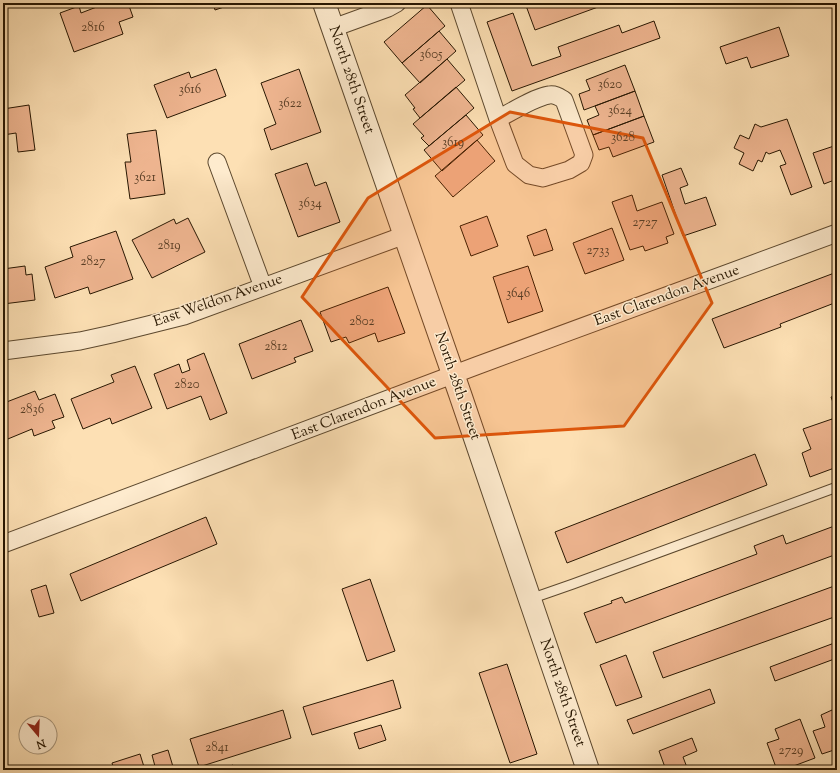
<svg xmlns="http://www.w3.org/2000/svg" width="840" height="773" font-family="'Sorts Mill Goudy',serif">
	<rect width="100%" height="100%" fill="#fde0b4"/>
	<filter id="stains"><feTurbulence type="fractalNoise" baseFrequency=".005" numOctaves="4"/><feColorMatrix values="0 0 0 0 .2 0 0 0 0 .09 0 0 0 0 .02 0 0 0 .5 -.17"/></filter>
	<radialGradient id="worn" r=".72"><stop offset=".6" stop-color="#630" stop-opacity="0"/><stop offset="1" stop-color="#630" stop-opacity=".3"/></radialGradient>
	<path fill="#f0b691" stroke="#271601" d="M107,3H128L133,17L119,22L123,34L74,52L60,13L79,6L81,13Z
		M213,3H236L215,10Z
		M525,3H609L535,30Z
		M427,5L445,26L402,63L384,42Z
		M513,13L532,66L561,56L558,47L619,25L622,33L654,21L660,38L512,91L487,22Z
		M779,27L789,56L751,68L747,57L726,64L720,47Z
		M439,31L456,51L420,83L402,63Z
		M447,59L465,80L420,118L413,109L415,108L405,95Z
		M625,65L635,91L584,110L579,94L590,90L586,80Z
		M216,69L226,96L167,118L154,85L189,72L191,78Z
		M299,69L321,132L271,150L264,129L276,124L261,83Z
		M456,87L474,108L429,146L421,138L424,136L413,124Z
		M635,91L644,116L593,135L587,120L599,115L595,106Z
		M29,105L35,150L18,152L16,133L3,135V109Z
		M466,115L483,135L442,171L424,150Z
		M644,116L654,142L613,157L609,147L599,150L593,135Z
		M787,119L812,187L791,195L780,166L786,164L780,150L769,154L766,152L762,162L758,160L753,171L739,164L744,153L734,148L740,135L749,139L755,124L761,127Z
		M156,130L165,194L130,199L125,162H131L127,134Z
		M477,140L495,161L453,197L435,176Z
		M837,145V179L824,184L813,153Z
		M307,163L315,186L326,182L340,222L298,237L275,174Z
		M681,168L688,185L680,188L685,204L706,197L716,225L683,236L662,175Z
		M632,195L637,211L662,202L674,234L666,237L668,243L645,251L643,246L630,250L612,202Z
		M487,216L498,246L471,256L460,226Z
		M188,218L205,252L152,278L132,240L174,219L176,224Z
		M612,228L624,260L585,274L573,243Z
		M546,229L553,250L534,256L527,236Z
		M116,231L133,279L90,294L88,287L55,298L45,267L73,257L70,247Z
		M25,266L26,275L32,274L35,300L3,304V269Z
		M528,266L543,311L508,323L493,277Z
		M837,272V302L780,324L781,327L724,348L712,319Z
		M388,287L405,333L378,342L375,333L349,343L346,337L331,342L320,312Z
		M301,320L313,351L294,358L296,362L252,379L239,344Z
		M204,353L227,413L210,420L201,396L167,409L154,374L179,364L182,373L190,370L187,360Z
		M135,366L152,408L112,424L110,418L83,429L71,399L114,382L111,375Z
		M35,391L39,400L55,394L64,417L52,421L55,428L34,436L32,429L3,441V400L4,403Z
		M837,395V413L831,397Z
		M832,419L837,433V446H835L837,451V467L810,477L802,453L811,449L803,429Z
		M755,454L767,485L567,563L555,532Z
		M206,517L217,544L81,601L70,574Z
		M837,525V554L596,643L584,613L612,603L611,601L622,597L625,603L757,554L754,546L783,535L786,544Z
		M370,579L395,651L367,661L342,589Z
		M46,585L54,613L39,617L31,590Z
		M837,585V616L663,678L653,652Z
		M837,642V658L775,681L770,667Z
		M626,655L642,697L616,706L600,665Z
		M507,664L537,754L510,763L479,673Z
		M393,680L401,708L312,735L303,707Z
		M710,689L715,703L633,734L627,720Z
		M283,710L291,738L199,767L190,739Z
		M832,710L837,722V749L822,754L813,731L825,727L821,715Z
		M800,719L815,758L783,770H777L767,743L779,739L775,729Z
		M381,725L386,740L359,749L354,733Z
		M692,738L697,751L683,757L688,770H666L659,751Z
		M168,750L174,770H156L152,755Z
		M140,754L145,770H114L112,763Z
		M233,765L234,770H217Z"/>
	<g fill="none" stroke-linecap="round" stroke-linejoin="round">
		<defs>
			<path id="service" d="M530,599L573,584L837,487"/>
			<path id="minor" d="M459,3L498,119L515,164L529,175L543,178L569,170L581,163L584,155L564,100C559,97 555,94 549,95C535,97 511,112 498,119
				M333,28L388,8L397,3
				M217,162L263,287
				M3,351L80,341L112,334L184,316L405,235
				M3,544L476,366L837,233"/>
			<path id="tertiary" d="M324,3L460,394L588,770"/>
		</defs>
		<use href="#service" stroke="#5c482e" stroke-width="11"/>
		<use href="#minor" stroke="#5c482e" stroke-width="19"/>
		<use href="#tertiary" stroke="#5c482e" stroke-width="24"/>
		<use href="#service" stroke="#feebce" stroke-width="9"/>
		<use href="#minor" stroke="#feebce" stroke-width="17"/>
		<use href="#tertiary" stroke="#feebce" stroke-width="22"/>
	</g>
	<path fill="#de560b" fill-opacity="0.2" stroke="#de560b" stroke-width="3" stroke-linejoin="round" d="M510,112L643,138L712,303L624,426L435,438L302,297L368,198Z"/>
	<g text-anchor="middle" dominant-baseline="central" stroke-width="3" stroke-linejoin="round" paint-order="stroke">
		<g font-size="13" fill="#593e25">
			<text x="93" y="28">2816</text>
			<text x="431" y="55">3605</text>
			<text x="610" y="85">3620</text>
			<text x="190" y="90">3616</text>
			<text x="290" y="104">3622</text>
			<text x="620" y="111">3624</text>
			<text x="623" y="138">3628</text>
			<text x="453" y="143">3619</text>
			<text x="145" y="178">3621</text>
			<text x="310" y="204">3634</text>
			<text x="645" y="223">2727</text>
			<text x="169" y="246">2819</text>
			<text x="598" y="251">2733</text>
			<text x="93" y="262">2827</text>
			<text x="518" y="294">3646</text>
			<text x="362" y="322">2802</text>
			<text x="276" y="347">2812</text>
			<text x="187" y="385">2820</text>
			<text x="32" y="410">2836</text>
			<text x="217" y="748">2841</text>
			<text x="791" y="751">2729</text>
		</g>
		<g font-size="15" fill="#271601" stroke="#feebce">
			<text transform="translate(351 80) rotate(71)">North 28th Street</text>
			<text transform="translate(667 296) rotate(-20)">East Clarendon Avenue</text>
			<text transform="translate(218 301) rotate(-19)">East Weldon Avenue</text>
			<text transform="translate(457 386) rotate(71)">North 28th Street</text>
			<text transform="translate(364 409) rotate(-21)">East Clarendon Avenue</text>
			<text transform="translate(562 693) rotate(71)">North 28th Street</text>
		</g>
	</g>
	<rect width="840" height="773" fill="none" stroke="#fde0b4" stroke-width="16"/>
	<rect x="4" y="4" width="832" height="765" fill="none" stroke="#271601" stroke-width="2"/>
	<rect x="8" y="8" width="824" height="757" fill="none" stroke="#271601"/>
	<g transform="translate(38 735) rotate(161)"><circle r="19" fill="#feebce" stroke="#a8967c"/>
	<path d="M0-3L7 15L0 10L-7 15Z" fill="#8f2418"/>
	<text y="-6" font-size="11" font-weight="bold" text-anchor="middle" fill="#271601">N</text>
	</g>
	<rect width="100%" height="100%" filter="url(#stains)"/>
	<rect width="100%" height="100%" fill="url(#worn)"/>
</svg>
